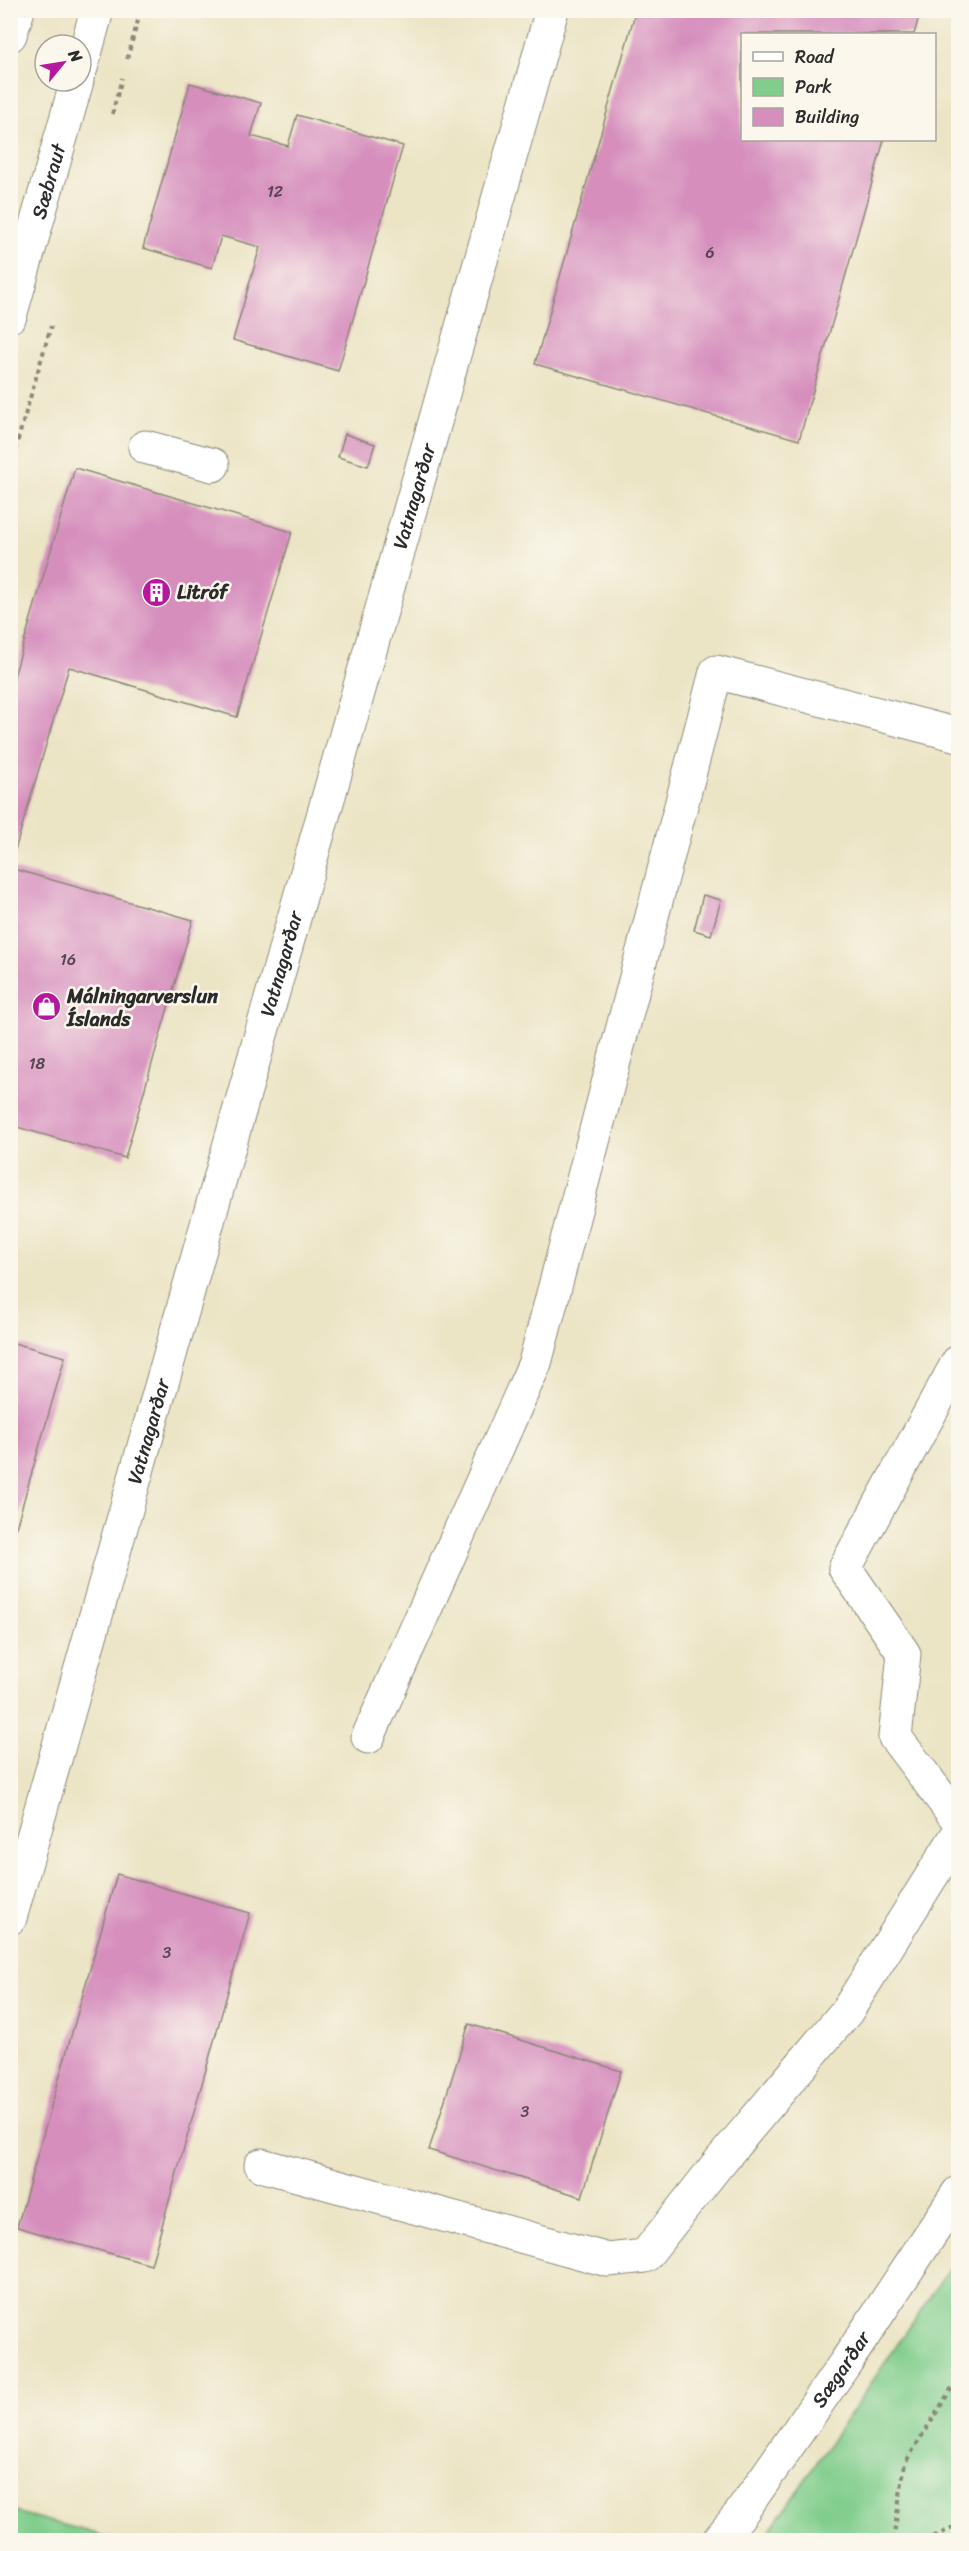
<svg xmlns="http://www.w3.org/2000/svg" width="969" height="2551" font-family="Sriracha,sans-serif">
	<rect width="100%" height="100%" fill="#fbf7ec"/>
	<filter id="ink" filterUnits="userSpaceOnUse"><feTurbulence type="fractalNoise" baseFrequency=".0167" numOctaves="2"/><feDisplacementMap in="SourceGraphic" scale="12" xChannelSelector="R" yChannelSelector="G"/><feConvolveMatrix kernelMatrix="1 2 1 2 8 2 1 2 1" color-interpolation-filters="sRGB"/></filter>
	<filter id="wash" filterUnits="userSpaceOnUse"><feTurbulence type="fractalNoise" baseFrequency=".008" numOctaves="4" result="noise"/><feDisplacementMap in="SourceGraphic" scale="24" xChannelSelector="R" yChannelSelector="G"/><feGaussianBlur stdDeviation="1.35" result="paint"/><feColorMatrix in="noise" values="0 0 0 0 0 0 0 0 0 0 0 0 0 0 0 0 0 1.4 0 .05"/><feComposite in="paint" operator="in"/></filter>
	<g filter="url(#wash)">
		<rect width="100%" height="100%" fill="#ebe4c5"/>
		<path fill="#80cd8c" stroke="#567c5c" stroke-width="1.5" d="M958,2256V2540H762L774,2525Z
			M11,2511L120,2540H11Z"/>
		<g id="blocks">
			<path fill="#d68ebd" d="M636,10H921L914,34H742V140H884L799,440L535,364Z
				M190,83L261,103L251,136L288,146L297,115L403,146L338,371L233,340L260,247L221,236L212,268L143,248Z
				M345,434L375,444L368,466L338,457Z
				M75,468L292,532L237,717L69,667L10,867V690Z
				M10,868L193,920L125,1158L10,1125Z
				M703,895L721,900L711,935L694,930Z
				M10,1342L65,1357L11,1545H10Z
				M117,1874L250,1913L151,2265L17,2227Z
				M469,2024L621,2071L582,2197L429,2150Z"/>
		</g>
	</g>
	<g filter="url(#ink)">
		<use href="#blocks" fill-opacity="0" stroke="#8b8878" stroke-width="1.5"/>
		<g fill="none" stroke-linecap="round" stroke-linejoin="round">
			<defs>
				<g id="minor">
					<path d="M145,447L213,465"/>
					<path d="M958,1362L845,1568L904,1654L895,1737L958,1820"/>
					<path d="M368,1737L535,1363L716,672L958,735"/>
					<path id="s1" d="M10,1918L552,10"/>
					<path d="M261,2165L608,2260L645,2256L717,2165L847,2011L958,1834"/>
					<path id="s2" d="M719,2540L741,2513L846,2362L958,2193"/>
				</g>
				<g id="major">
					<path d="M10,35L18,10"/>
					<path d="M81,68L97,10"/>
					<path id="s3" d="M10,316L77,81"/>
				</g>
			</defs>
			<use href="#minor" stroke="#8b8878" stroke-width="35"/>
			<use href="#major" stroke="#8b8878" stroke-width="35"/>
			<path stroke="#8b8878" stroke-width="4" stroke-dasharray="4.5 4.5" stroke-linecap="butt" d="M127,59L141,10
				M112,114L122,78
				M10,467L51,326
				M893,2540L905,2463L958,2378
				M925,2540L958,2526"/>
			<use href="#minor" stroke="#fff" stroke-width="33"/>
			<use href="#major" stroke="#fff" stroke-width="33"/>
		</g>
	</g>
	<defs>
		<symbol id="building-disc" viewBox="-11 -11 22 22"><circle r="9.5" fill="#b5179e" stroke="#fbf7ec"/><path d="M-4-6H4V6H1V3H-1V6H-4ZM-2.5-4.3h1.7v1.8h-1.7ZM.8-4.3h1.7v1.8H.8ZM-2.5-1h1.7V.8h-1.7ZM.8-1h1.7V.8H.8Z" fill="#fff"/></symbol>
		<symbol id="shop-disc" viewBox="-11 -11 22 22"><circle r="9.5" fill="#b5179e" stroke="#fbf7ec"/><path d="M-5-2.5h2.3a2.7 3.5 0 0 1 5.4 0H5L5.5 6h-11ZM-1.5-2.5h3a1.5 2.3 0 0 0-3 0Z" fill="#fff"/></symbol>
	</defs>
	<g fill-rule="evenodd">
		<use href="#building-disc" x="140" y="576" width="33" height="33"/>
		<use href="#shop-disc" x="30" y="990" width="33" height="33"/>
	</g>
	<g text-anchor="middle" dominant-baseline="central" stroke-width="5" stroke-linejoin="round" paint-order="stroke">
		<g font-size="16" fill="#564450">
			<text x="275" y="191">12</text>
			<text x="710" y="252">6</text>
			<text x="68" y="959">16</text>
			<text x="37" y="1063">18</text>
			<text x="167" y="1952">3</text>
			<text x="525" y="2111">3</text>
		</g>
		<g font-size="20" fill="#2b2b2b" stroke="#fbf7ec">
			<text stroke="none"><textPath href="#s3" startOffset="140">Sæbraut</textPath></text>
			<text stroke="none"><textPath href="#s1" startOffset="1478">Vatnagarðar</textPath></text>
			<text stroke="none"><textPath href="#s1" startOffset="992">Vatnagarðar</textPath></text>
			<text stroke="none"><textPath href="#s1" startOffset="506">Vatnagarðar</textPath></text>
			<text stroke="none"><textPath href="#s2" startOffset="210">Sægarðar</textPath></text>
		</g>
		<g font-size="20" font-weight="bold" fill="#2b2b2b" stroke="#fbf7ec" text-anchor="start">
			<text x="177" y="592">Litróf</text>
			<text x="67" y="996">Málningarverslun<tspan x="67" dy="23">Íslands</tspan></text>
		</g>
	</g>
	<rect width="969" height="2551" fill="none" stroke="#fbf7ec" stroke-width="36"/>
	<rect x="741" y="33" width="195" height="108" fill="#fbf7ec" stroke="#a8a59f" stroke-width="1.5"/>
	<rect x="753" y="52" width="30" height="9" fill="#ffffff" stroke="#a8a59f" stroke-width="1.5"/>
	<text x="795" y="63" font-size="18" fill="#2b2b2b">Road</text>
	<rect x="753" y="78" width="30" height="18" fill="#80cd8c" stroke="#a8a59f" stroke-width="1.5"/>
	<text x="795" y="93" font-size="18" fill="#2b2b2b">Park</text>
	<rect x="753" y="108" width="30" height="18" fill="#d68ebd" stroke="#a8a59f" stroke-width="1.5"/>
	<text x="795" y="123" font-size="18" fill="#2b2b2b">Building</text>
	<g transform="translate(63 63) rotate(60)"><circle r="28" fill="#fbf7ec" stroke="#a8a59f" stroke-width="1.5"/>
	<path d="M0-4.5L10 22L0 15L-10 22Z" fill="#b5179e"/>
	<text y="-9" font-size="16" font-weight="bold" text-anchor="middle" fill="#2b2b2b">N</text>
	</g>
</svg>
